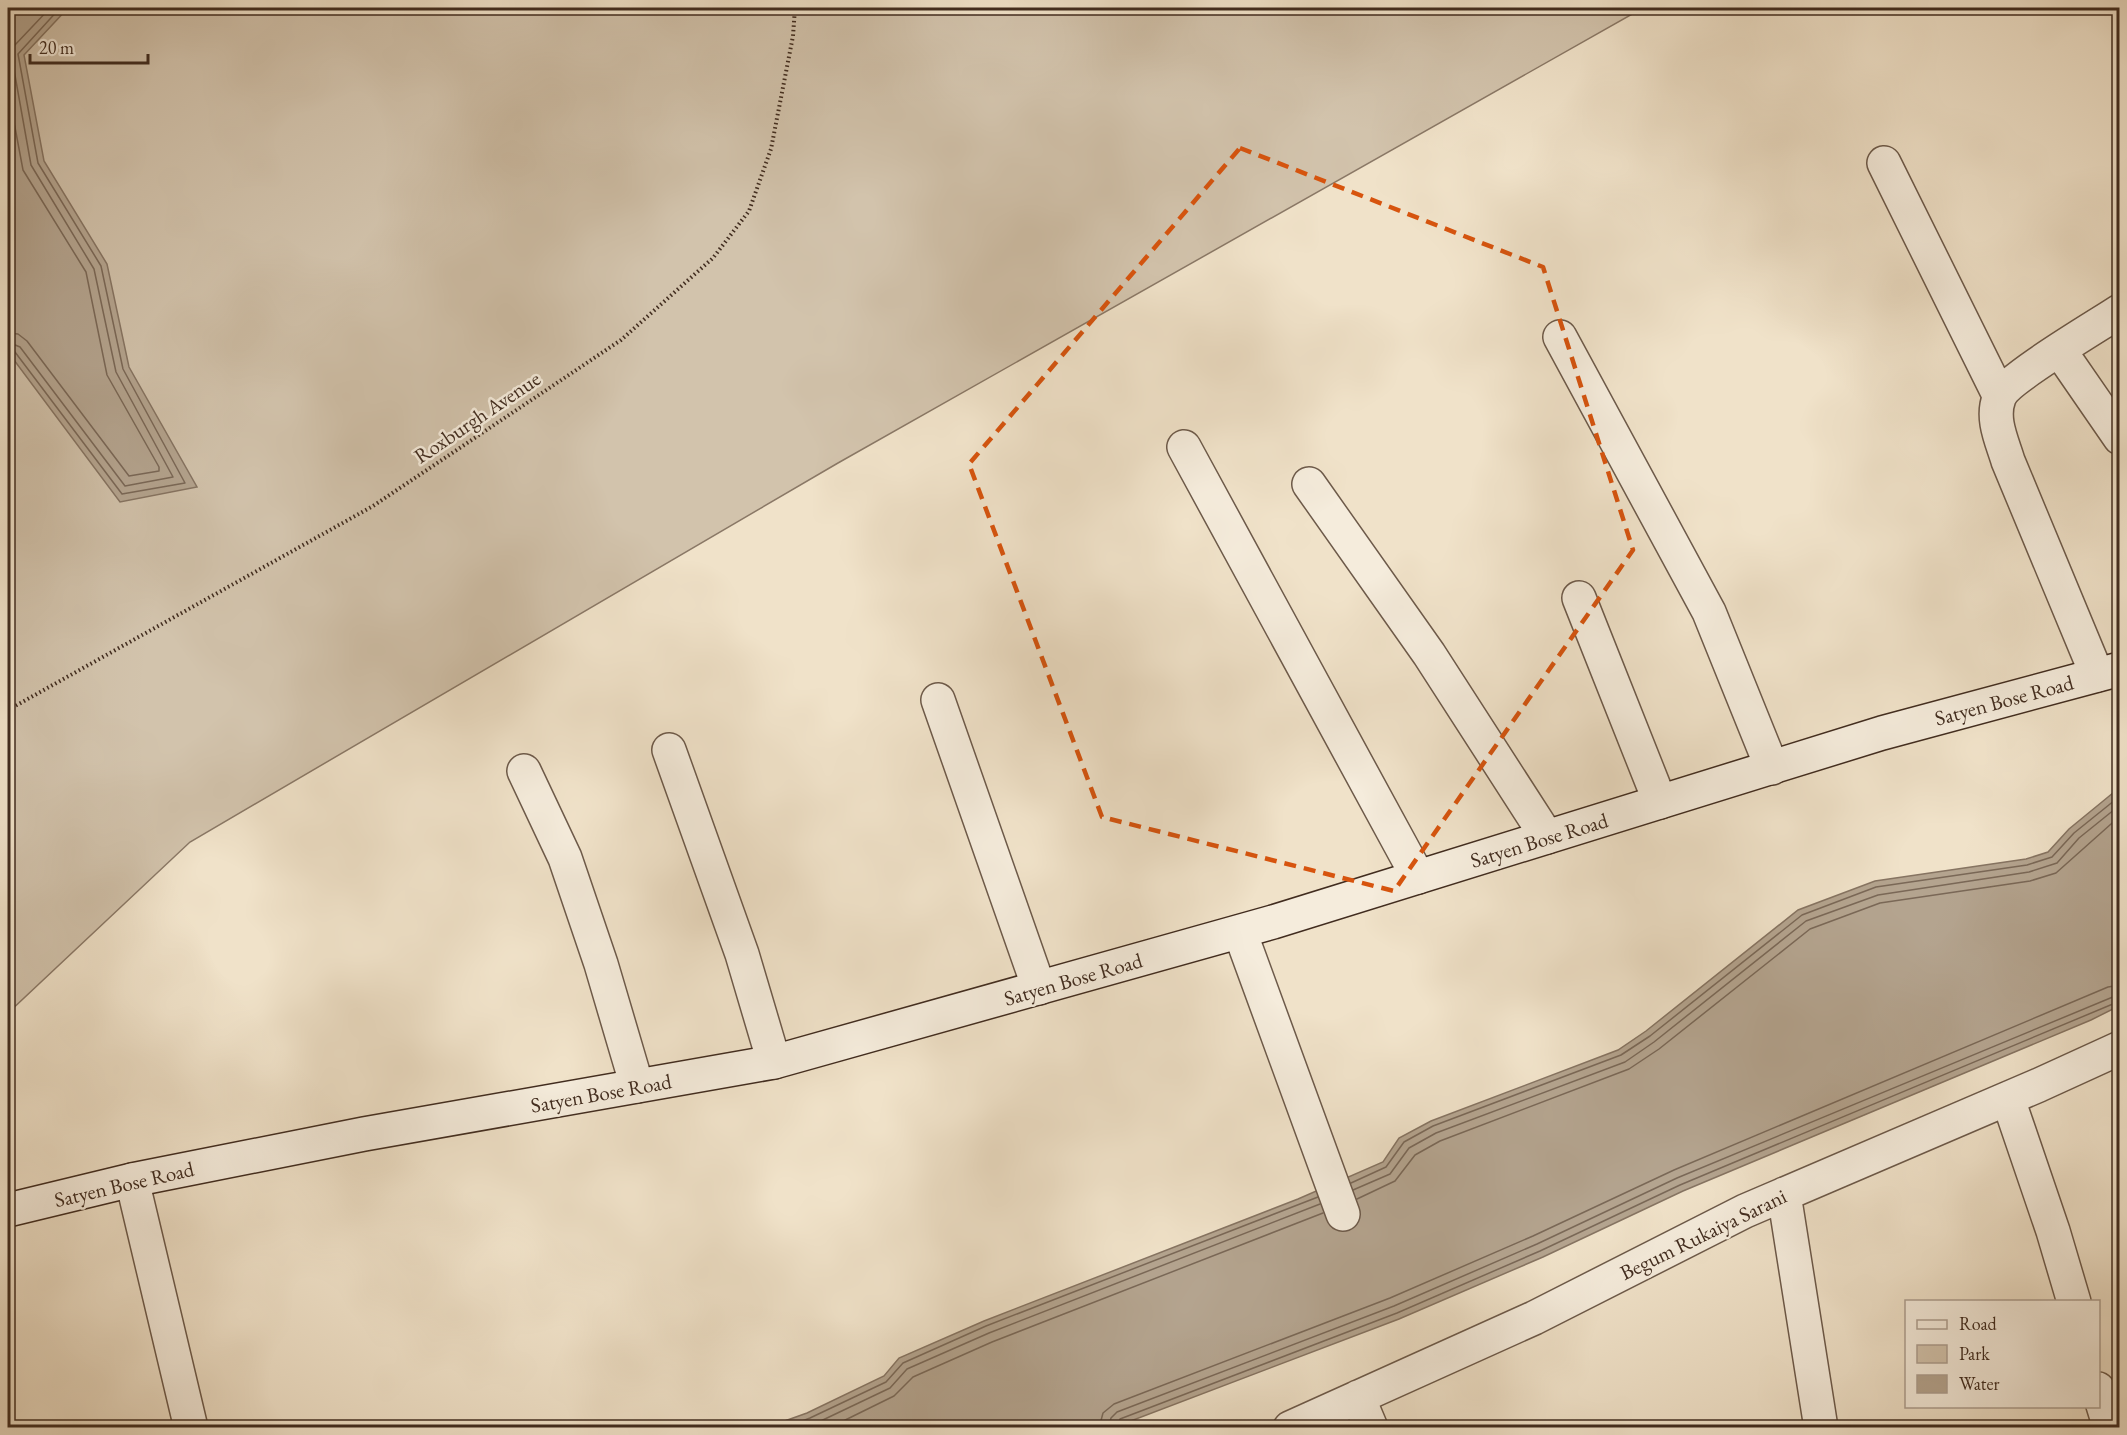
<svg xmlns="http://www.w3.org/2000/svg" width="2127" height="1435" font-family="'EB Garamond',serif">
	<rect width="100%" height="100%" fill="#f0e2c9"/>
	<filter id="stains"><feTurbulence type="fractalNoise" baseFrequency=".00333" numOctaves="4"/><feColorMatrix values="0 0 0 0 .2 0 0 0 0 .09 0 0 0 0 .02 0 0 0 .5 -.17"/></filter>
	<radialGradient id="worn" r=".72"><stop offset=".6" stop-color="#630" stop-opacity="0"/><stop offset="1" stop-color="#630" stop-opacity=".3"/></radialGradient>
	<path fill="#d2c3ac" stroke="#8a7866" stroke-width="1.5" d="M8,8H1643L838,463L190,842L8,1013Z"/>
	<path fill="#b4a48f" stroke="#867462" stroke-width="1.5" d="M8,8H68L24,55L44,161L107,264L129,367L197,487L120,502L8,352Z
		M2119,788V1006L2091,1020L1683,1191L1543,1257L1399,1319L1115,1427L765,1428L807,1413L884,1376L899,1358L984,1321L1298,1199L1383,1162L1399,1138L1431,1121L1618,1050L1646,1031L1798,910L1875,881L2026,859L2048,852L2069,829Z"/>
	<g fill="none" stroke-linecap="round" stroke-linejoin="round">
		<path stroke="#7a6857" stroke-width="1.5" d="M8,90L23,170L86,272L107,375L159,467V471L129,476L27,341L18,334L8,333
			M8,342L20,347L125,486L173,477L116,372L94,269L31,165L11,53L14,46L50,8
			M8,349L15,352L122,494L185,483L123,369L101,266L38,163L18,54L60,8
			M1351,1183L1386,1167L1404,1142L1433,1126L1621,1055L1650,1036L1802,915L1876,887L2027,865L2052,857L2074,833L2120,796
			M1353,1190L1390,1174L1409,1148L1436,1133L1625,1062L1654,1042L1806,921L1878,895L2029,872L2057,863L2079,838L2120,805
			M1357,1199L1395,1181L1415,1155L1440,1141L1629,1069L1659,1049L1810,929L1880,903L2030,881L2056,873L2120,816
			M784,1428L810,1418L886,1382L903,1363L986,1326L1318,1197
			M806,1428L890,1388L907,1369L989,1333L1320,1204
			M829,1428L894,1396L913,1377L992,1342L1323,1213
			M1099,1428L1103,1413L1114,1404L1390,1298L1533,1236L1674,1170L2108,987L2120,985
			M1108,1428L1111,1418L1117,1412L1394,1306L1537,1244L1677,1178L2120,994
			M1116,1428L1120,1419L1397,1313L1540,1251L1680,1185L2120,1001"/>
		<defs>
			<path id="street" d="M1884,163L1999,395
				M1560,337L1709,612L1772,768
				M2060,351L2120,438
				M1184,447L1418,877
				M1309,484L1429,654L1547,837
				M1579,598L1660,802
				M2097,675L2008,461C2002,441 1991,419 1999,398C2005,380 2099,325 2120,311
				M938,700L1039,988
				M669,750L742,954L774,1062
				M524,771L565,858L601,964L637,1086
				M1240,932L1343,1214
				M2008,1099L2053,1231L2074,1302
				M132,1180L191,1428
				M1784,1194L1821,1428
				M2098,1389L2110,1428
				M1358,1397L1371,1428
				M1290,1428L1534,1318L1745,1211L2039,1085L2120,1048"/>
			<path id="secondary" d="M8,1210L132,1180L364,1134L774,1062L1273,922L1882,733L2120,669"/>
		</defs>
		<use href="#street" stroke="#6d5a4a" stroke-width="36"/>
		<use href="#secondary" stroke="#412c1f" stroke-width="36"/>
		<path stroke="#412c1f" stroke-width="4" stroke-dasharray="1.5 3" stroke-linecap="butt" d="M8,710L373,506L621,340L713,258L749,211L771,149L793,36L795,8"/>
		<use href="#street" stroke="#f5ecdc" stroke-width="33"/>
		<use href="#secondary" stroke="#f5ecdc" stroke-width="33"/>
	</g>
	<path fill="none" stroke="#d7540e" stroke-width="4.5" stroke-dasharray="12 8" stroke-linejoin="round" d="M1240,148L1543,267L1633,550L1394,891L1102,817L969,464Z"/>
	<g text-anchor="middle" dominant-baseline="central" stroke-width="5" stroke-linejoin="round" paint-order="stroke">
		<g font-size="21" fill="#412c1f" stroke="#f5ecdc">
			<text transform="translate(477 417) rotate(-34)">Roxburgh Avenue</text>
			<text transform="translate(2004 700) rotate(-15)">Satyen Bose Road</text>
			<text transform="translate(1539 840) rotate(-17)">Satyen Bose Road</text>
			<text transform="translate(1073 979) rotate(-16)">Satyen Bose Road</text>
			<text transform="translate(601 1093) rotate(-10)">Satyen Bose Road</text>
			<text transform="translate(124 1184) rotate(-13)">Satyen Bose Road</text>
			<text transform="translate(1703 1234) rotate(-26)">Begum Rukaiya Sarani</text>
		</g>
	</g>
	<rect width="2127" height="1435" fill="none" stroke="#f0e2c9" stroke-width="30"/>
	<rect x="9" y="9" width="2109" height="1417" fill="none" stroke="#412c1f" stroke-width="3"/>
	<rect x="15" y="15" width="2097" height="1405" fill="none" stroke="#412c1f" stroke-width="1.5"/>
	<rect x="1905" y="1300" width="195" height="108" fill="#f5ecdc" stroke="#ad9f90" stroke-width="1.5"/>
	<rect x="1917" y="1320" width="30" height="9" fill="#f5ecdc" stroke="#ad9f90" stroke-width="1.5"/>
	<text x="1959" y="1330" font-size="18" fill="#412c1f">Road</text>
	<rect x="1917" y="1345" width="30" height="18" fill="#d2c3ac" stroke="#ad9f90" stroke-width="1.5"/>
	<text x="1959" y="1360" font-size="18" fill="#412c1f">Park</text>
	<rect x="1917" y="1375" width="30" height="18" fill="#b4a48f" stroke="#ad9f90" stroke-width="1.5"/>
	<text x="1959" y="1390" font-size="18" fill="#412c1f">Water</text>
	<path d="M30 54v9h118v-9" fill="none" stroke="#412c1f" stroke-width="3"/>
	<text x="39" y="54" font-size="18" fill="#412c1f" stroke="#f5ecdc" stroke-width="4.5" paint-order="stroke">20 m</text>
	<rect width="100%" height="100%" filter="url(#stains)"/>
	<rect width="100%" height="100%" fill="url(#worn)"/>
</svg>
